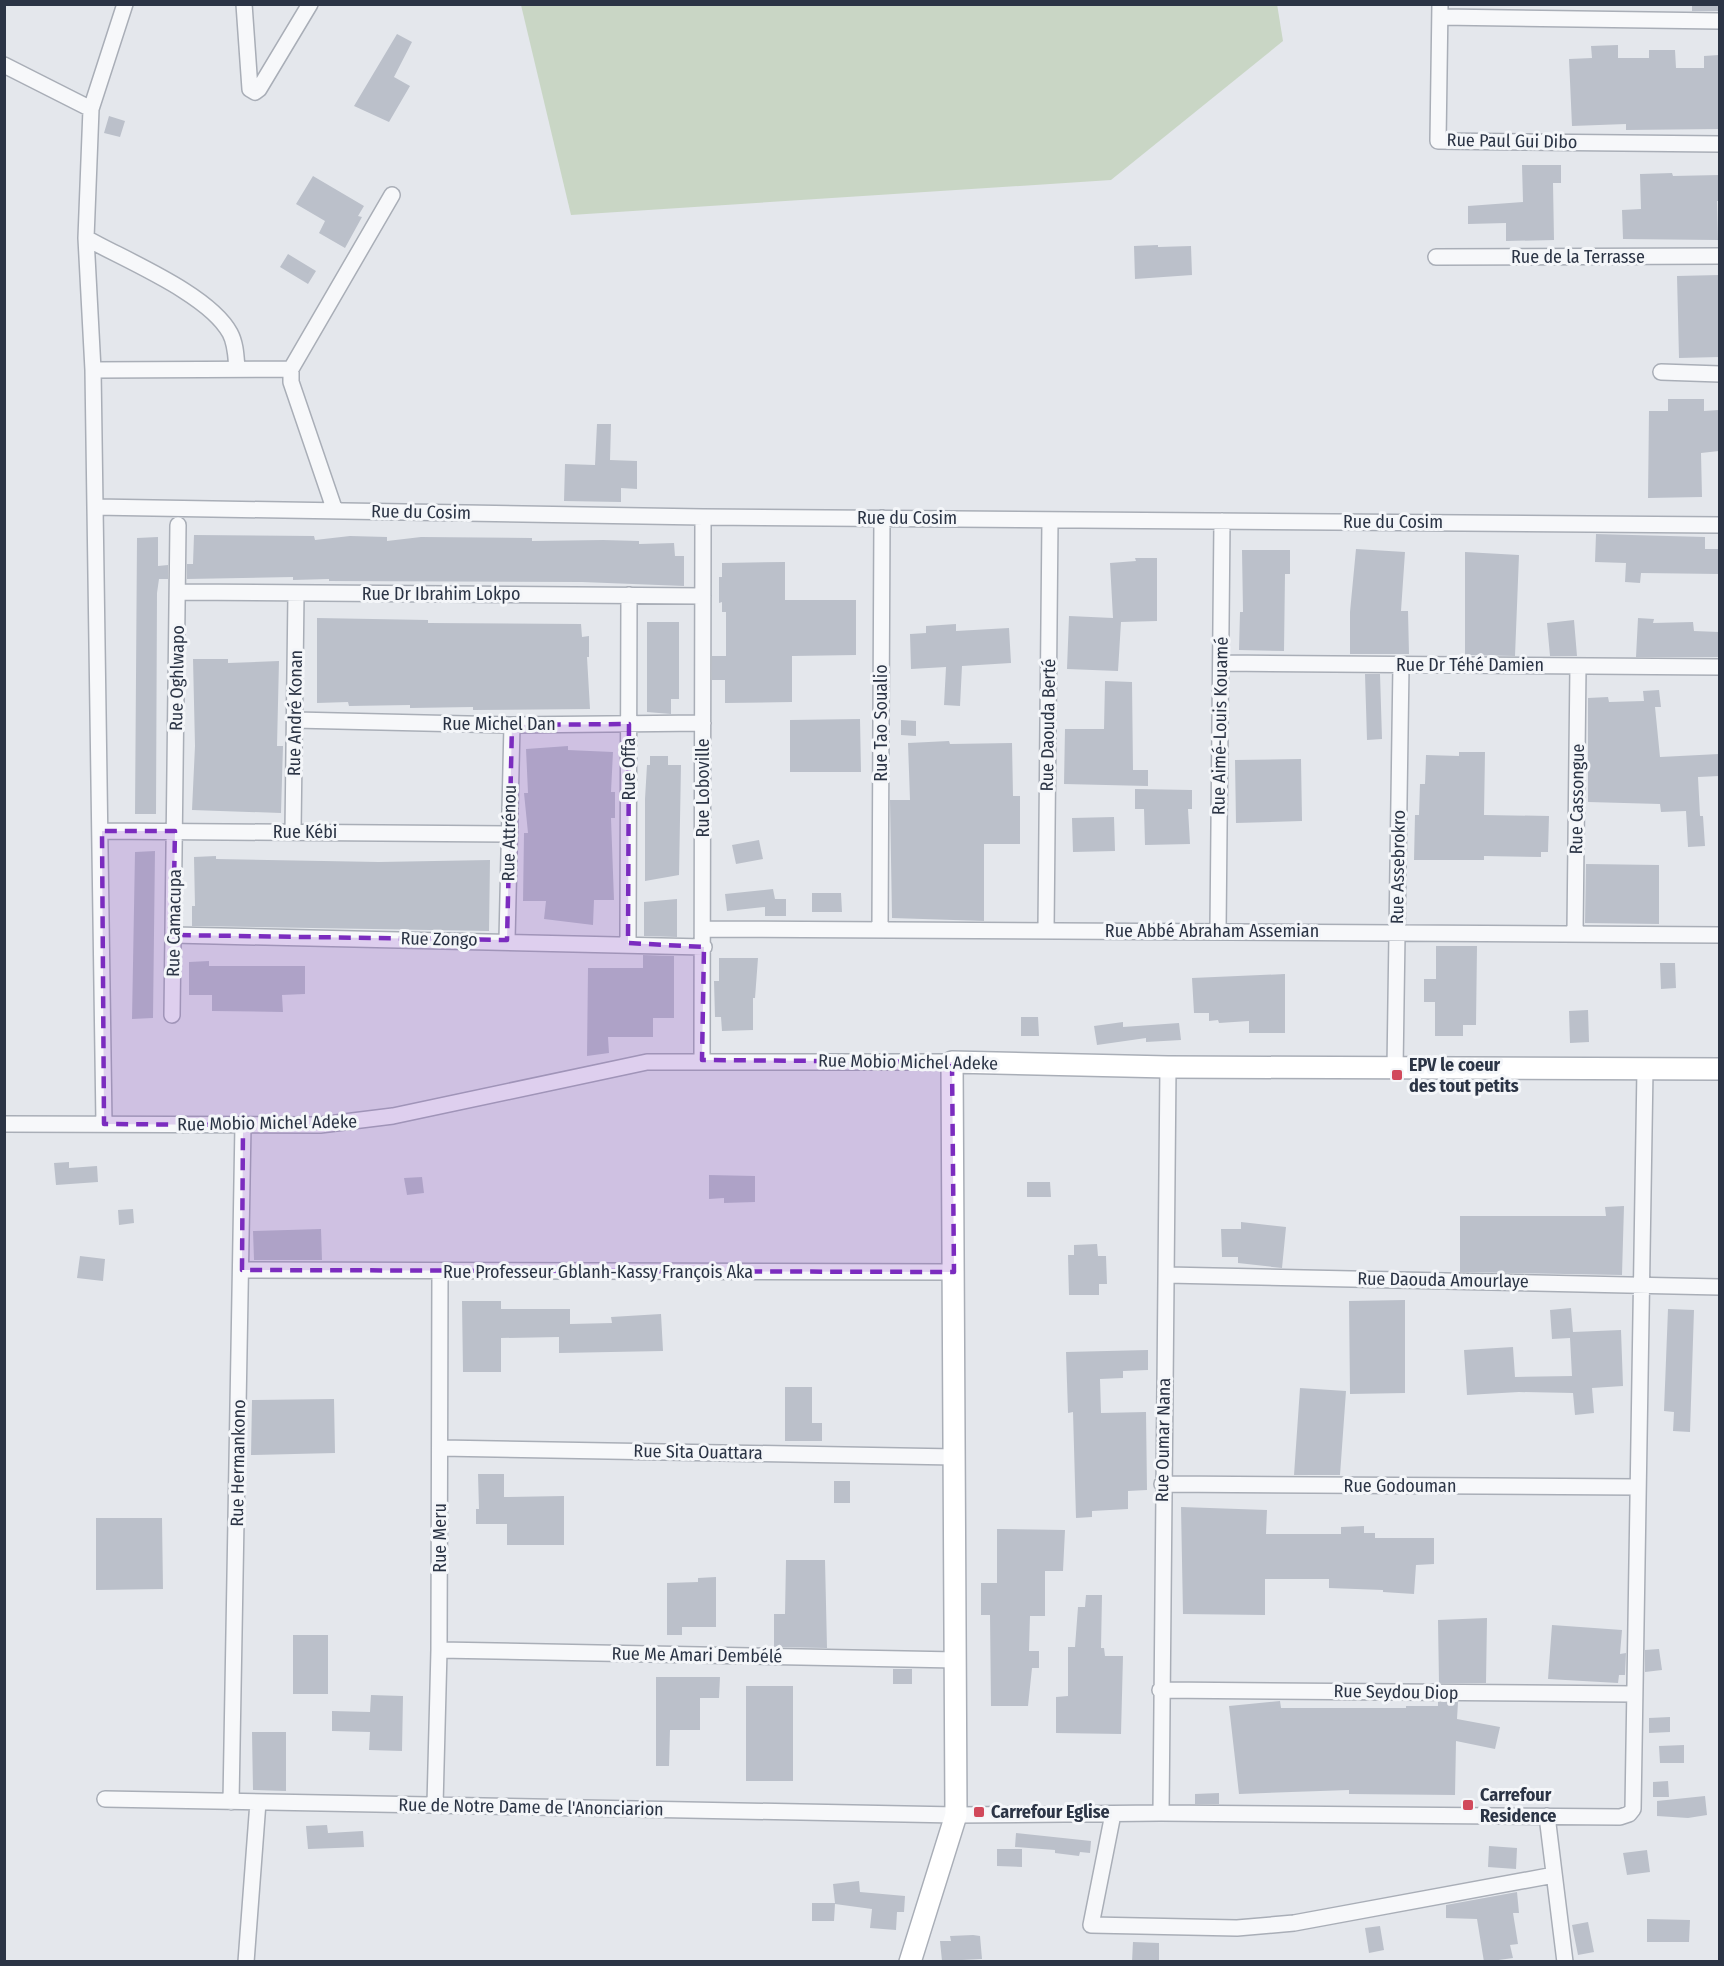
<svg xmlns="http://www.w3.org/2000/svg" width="1724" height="1966" font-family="'Fira Sans Condensed',sans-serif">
	<rect width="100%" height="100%" fill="#e4e7ec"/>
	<path fill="#c9d6c5" d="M1277,4L1283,41L1111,180L571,215L521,5Z"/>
	<path fill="#bbc0ca" d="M1692,4H1719V11H1692Z
		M397,34L412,42L394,77L410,86L389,122L354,106Z
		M1618,45V58H1649V50H1675L1676,68H1704V56L1719,55V129L1626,130V124L1572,126L1569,59L1592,58L1591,46Z
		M109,116L125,121L120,137L104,133Z
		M1522,165H1561V183H1553L1554,240L1506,241V223L1468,224V206L1523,202Z
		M1672,173L1673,176L1719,175V201H1717L1718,240L1623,239L1622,210L1641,209L1640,174Z
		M313,176L364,206L358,216L362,217L345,248L319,233L325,221L296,204Z
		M1158,245V247L1191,246L1192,275L1135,279L1134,246Z
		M288,254L316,271L308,284L280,267Z
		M1719,275V357L1679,358L1677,276Z
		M1668,399H1704V411L1719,410V451L1701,453L1702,497L1648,498L1649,411H1668Z
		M597,424H611L610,460L637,461V489L621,488V502L564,501L565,464L595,465Z
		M1596,534L1705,537V549H1719V574L1641,573L1640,583L1625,582L1626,563L1595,562Z
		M194,535L314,536L315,540L350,536L387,537V541L421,537L532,538V541L603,540L639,541V544L674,543L675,556H684V586L582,582L329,581V579L293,580V577L187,579V564H193Z
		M158,537V566L168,565V579H159L157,593L156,814H135L137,538Z
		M1356,549L1405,552L1401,611H1408L1409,654H1350V612Z
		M1242,550H1290V574H1285L1284,651L1239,650L1240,612H1243Z
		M1465,552L1519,555L1515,656L1465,655Z
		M1135,558H1157V621L1121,622L1118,671L1067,669L1069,616L1113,618L1110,563L1136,561Z
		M785,562V600H856V655L792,656V702L725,703V680H712V656H726V612H722V602L719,603V577H722V563Z
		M317,618L428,620V623L581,624L582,637L589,636V657H587L590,709L473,710V707L410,708V705L349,706L348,702L317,703Z
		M1638,618L1654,619L1653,623L1693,622L1694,631L1719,632V657H1636Z
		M1574,620L1577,656H1550L1547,623Z
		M647,622H679V699H671V714L647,712Z
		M956,624V631L1009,628L1011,663L962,666L960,706L944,705L946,667L911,669L910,634L926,633V626Z
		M193,659H228V663L279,661L277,746H283L281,813L192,810L195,746Z
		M1365,674H1380L1382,739L1367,740Z
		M1105,681L1132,682L1133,770H1148V786L1064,784L1065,729H1104Z
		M1659,690L1661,707H1655L1660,757L1719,754V776L1698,777L1700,816H1703L1705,846L1688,847L1686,811L1661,812L1660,804L1588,802V698L1608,697L1609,702L1644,701L1643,691Z
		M860,719L861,772H790V720Z
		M901,720L916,721V736L901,735Z
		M949,741L950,744L1012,743L1013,796H1020V844H984V921L892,918L890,800H910L908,743Z
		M568,746V750L613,752L611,792H615V818H611L614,900H594L593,925L544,919L546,901H523L524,833H528L524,793H528L526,749Z
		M1459,752H1485L1484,815L1549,816L1548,852H1541V857L1484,856V860H1414L1415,815H1419L1420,784H1425L1426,755L1459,756Z
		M650,756H668V765H681L679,875L645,881V799L647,765H650Z
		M1301,759L1302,821L1236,823L1235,760Z
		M1135,789L1192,790V809H1188L1190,844L1145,845L1144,809H1135Z
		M1114,817L1115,851L1073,852L1072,818Z
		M759,840L763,859L736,864L732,845Z
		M155,851L153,1018L132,1019L135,852Z
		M216,856V859L379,862L490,860L489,931L192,926V906H195L194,857Z
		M1586,864L1659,865V924L1585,923Z
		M773,889L775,899H786V916H765V907L727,911L725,894Z
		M812,893H841L842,912H812Z
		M677,899V937L644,936V902Z
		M1436,946H1477L1476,1025H1463V1036H1435V1002H1424V979H1436Z
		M643,955L674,956V1018H653V1037H608L609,1053L587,1056L588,968H643Z
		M719,958H758L755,998H753V1030L722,1031L721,1017H715L714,981H719Z
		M209,961V966H305V994L282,995L283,1012L212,1011V995H189V962Z
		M1660,963H1675L1676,988L1661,989Z
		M1285,974V1033H1249V1021L1219,1023L1218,1020L1209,1021V1013H1194L1192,978Z
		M1588,1010L1589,1042L1570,1043L1569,1011Z
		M1021,1017H1038L1039,1036H1021Z
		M1123,1022V1027L1179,1023L1181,1040L1146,1042V1038L1097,1045L1094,1026Z
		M69,1162V1168L97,1166L98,1182L56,1185L54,1163Z
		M709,1175L755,1176V1202L724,1203V1198L709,1199Z
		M422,1177L424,1193L407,1195L404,1178Z
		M1027,1182H1050L1051,1197H1027Z
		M1624,1206L1622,1275L1460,1272V1216H1606L1605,1207Z
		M133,1209L134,1223L119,1225L118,1210Z
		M1241,1222L1286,1227L1282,1268L1238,1263V1257H1222L1221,1229H1241Z
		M321,1229L322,1260H254L253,1231Z
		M1097,1244L1098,1256H1106L1107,1284H1099V1295H1069L1068,1255H1074V1245Z
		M80,1256L105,1259L103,1281L77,1278Z
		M1405,1300V1393L1350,1394L1349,1301Z
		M462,1301H501V1309H570V1324L612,1323L611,1317L661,1314L663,1351L559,1353V1337L501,1338V1372H463Z
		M1571,1308L1573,1332L1621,1330L1623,1386L1592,1388L1594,1413L1575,1415L1573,1393L1519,1392L1467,1395L1464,1350L1513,1347L1515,1377L1572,1376L1570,1338L1552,1339L1550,1310Z
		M1668,1309L1694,1310L1690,1432L1673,1431L1674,1412L1664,1411Z
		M1148,1350V1370L1123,1371V1378L1100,1379L1101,1413L1146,1412L1147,1490L1128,1491V1509L1092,1511V1517L1076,1518L1073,1412L1068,1413L1066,1352Z
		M785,1387H812V1423H822V1441H785Z
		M1300,1388L1346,1391L1340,1475H1294Z
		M334,1399L335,1453L251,1455L252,1400Z
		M478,1474H504V1497L564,1496V1545H507V1524H476V1509H479Z
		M834,1481H850V1503H834Z
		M1181,1507L1267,1510L1266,1534H1341V1527L1364,1526V1533H1375V1538H1434V1564L1416,1565L1414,1594L1383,1592V1590L1329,1588V1579H1265V1615L1183,1614Z
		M96,1518H162L163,1589L96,1590Z
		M997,1529L1065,1530L1063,1571H1045V1616H1030L1029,1651H1039V1668H1032L1028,1706H991L990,1615H981V1583H997Z
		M786,1560H825L827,1648L774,1647V1614H785Z
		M716,1577V1627H682V1635H667V1583L698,1582V1578Z
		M1086,1595H1102L1101,1648H1104L1105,1656H1123L1121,1734L1056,1733V1697L1068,1696V1647H1075L1078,1607H1085Z
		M1487,1618L1486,1683H1439L1438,1620Z
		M1552,1625L1622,1630L1620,1654L1626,1653L1625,1675H1619L1618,1683L1548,1679Z
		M293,1635H328V1694H293Z
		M1659,1649L1662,1670L1645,1672V1650Z
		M893,1669H912V1684H893Z
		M656,1677H720L719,1698H700V1730H670L669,1766H656Z
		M746,1686H793V1781H746Z
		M371,1695L403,1696L402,1751L369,1750L370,1732L332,1731V1711L370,1712Z
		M1280,1701L1281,1708H1406V1706H1438V1702H1458L1457,1719L1500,1727L1495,1749L1456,1741L1455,1795L1349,1794V1790L1239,1794L1229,1706Z
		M1670,1717V1732L1649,1733V1718Z
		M252,1732H286V1791L253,1790Z
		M1684,1745V1763H1660L1659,1746Z
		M1668,1781L1669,1797H1653V1782Z
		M1219,1793V1804H1195V1794Z
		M1705,1796L1707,1815L1688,1818L1657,1816V1801Z
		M327,1825L328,1833L363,1831L364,1847L308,1849L306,1826Z
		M1016,1833L1091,1841L1090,1853L1080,1852L1079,1856L1055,1853V1850L1015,1847Z
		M1489,1846L1517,1848L1516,1869L1488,1867Z
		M997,1849H1022V1867L997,1866Z
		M1647,1850L1650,1872L1627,1875L1623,1853Z
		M859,1881L860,1892L905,1896L904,1912H897L896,1930L870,1928L872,1909L835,1904L834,1921H812V1903H835L833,1884Z
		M1517,1892L1519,1913H1513L1518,1944L1510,1945L1513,1958L1484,1962L1477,1919L1446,1918V1905Z
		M1647,1919L1690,1920L1689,1942H1647Z
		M1588,1922L1594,1952L1578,1955L1572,1925Z
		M1380,1926L1384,1950L1369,1953L1365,1928Z
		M973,1935L980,1936L982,1959L942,1961L940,1941H951L950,1936Z
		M1133,1942L1159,1943V1962H1132Z"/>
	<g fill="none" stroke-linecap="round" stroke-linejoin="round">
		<defs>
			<path id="street" d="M244,4L250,89L255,92L259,89L310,4
				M1440,4L1438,141L1720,144
				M1441,17L1720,21
				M4,65L91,109
				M86,238C125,260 209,294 230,333C236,344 236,358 237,369
				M1436,257L1720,256
				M93,370L291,369
				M1661,372L1720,374
				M95,507L703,517L1720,525
				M335,511L291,382V369L392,195
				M179,592L703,596
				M1221,663L1720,667
				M295,720L512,725L703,723
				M102,831L508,834
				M293,832L296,593
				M880,928L882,518
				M704,929L1720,935
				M1046,930L1050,520
				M1218,931L1222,521
				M1575,932L1578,666
				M173,935L704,947
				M507,940L512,725
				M628,943L629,595
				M172,1015L178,525
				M702,1060L703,517
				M1395,1069L1401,665
				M4,1124L320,1125L393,1116L647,1062H952
				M104,1124L93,370L86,238L91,109L125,4
				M242,1270L954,1272
				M1167,1275L1720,1287
				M441,1448L955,1457
				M1162,1484L1637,1487
				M439,1650L956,1660
				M1160,1690L1633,1694
				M105,1799L956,1815L1161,1813L1620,1817L1629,1814L1633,1809L1645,1069
				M231,1802L243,1125
				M435,1805L439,1650L440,1272
				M1161,1813L1168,1067
				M1113,1814L1091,1925L1237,1928L1294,1923L1554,1875
				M1547,1816L1565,1962
				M246,1962L258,1802"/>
			<path id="secondary" d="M910,1962L956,1815L952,1062L1168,1067L1720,1069"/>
		</defs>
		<use href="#street" stroke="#a9aeb7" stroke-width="18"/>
		<use href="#secondary" stroke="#a9aeb7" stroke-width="24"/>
		<use href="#street" stroke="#f7f8fa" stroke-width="15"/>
		<use href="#secondary" stroke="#fff" stroke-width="21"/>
	</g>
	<path fill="#7b2cbf" fill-opacity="0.2" stroke="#7b2cbf" stroke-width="4.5" stroke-dasharray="12 8" stroke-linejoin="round" d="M629,724L628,943L704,947L702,1060L952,1062L954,1272L242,1270L243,1125L104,1124L102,831H175L173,935L507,940L512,725Z"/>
	<g fill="#d1495b" stroke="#f4f6f9" stroke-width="2">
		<rect x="1391" y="1069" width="12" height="12" rx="3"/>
		<rect x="1462" y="1799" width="12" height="12" rx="3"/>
		<rect x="973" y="1806" width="12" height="12" rx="3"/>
	</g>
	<g text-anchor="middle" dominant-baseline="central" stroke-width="6" stroke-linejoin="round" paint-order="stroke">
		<g font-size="18" fill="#2b3445" stroke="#f4f6f9">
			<text transform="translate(1512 141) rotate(1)">Rue Paul Gui Dibo</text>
			<text x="1578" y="257">Rue de la Terrasse</text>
			<text transform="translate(421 512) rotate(1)">Rue du Cosim</text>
			<text x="907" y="518">Rue du Cosim</text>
			<text x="1393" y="522">Rue du Cosim</text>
			<text x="441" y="594">Rue Dr Ibrahim Lokpo</text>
			<text x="1470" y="665">Rue Dr Téhé Damien</text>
			<text transform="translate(177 678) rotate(-89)">Rue Oghlwapo</text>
			<text transform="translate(295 713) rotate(-89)">Rue André Konan</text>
			<text transform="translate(881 723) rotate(-90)">Rue Tao Soualio</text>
			<text x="499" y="724">Rue Michel Dan</text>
			<text transform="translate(1048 725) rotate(-89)">Rue Daouda Berté</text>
			<text transform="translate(1220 726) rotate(-89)">Rue Aimé-Louis Kouamé</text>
			<text transform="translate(629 769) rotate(-90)">Rue Offa</text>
			<text transform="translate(703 788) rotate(-90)">Rue Loboville</text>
			<text transform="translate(1577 799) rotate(-89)">Rue Cassongue</text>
			<text x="305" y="832">Rue Kébi</text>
			<text transform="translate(509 833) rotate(-89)">Rue Attrénou</text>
			<text transform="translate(1398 867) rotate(-89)">Rue Assebrokro</text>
			<text transform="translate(174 923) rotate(-89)">Rue Camacupa</text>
			<text x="1212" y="931">Rue Abbé Abraham Assemian</text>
			<text transform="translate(439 939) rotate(1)">Rue Zongo</text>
			<text transform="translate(908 1062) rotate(1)">Rue Mobio Michel Adeke</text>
			<text transform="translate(267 1123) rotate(-1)">Rue Mobio Michel Adeke</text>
			<text x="598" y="1272">Rue Professeur Gblanh-Kassy François Aka</text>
			<text transform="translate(1443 1280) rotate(1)">Rue Daouda Amourlaye</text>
			<text transform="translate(1163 1440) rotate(-89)">Rue Oumar Nana</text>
			<text transform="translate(698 1452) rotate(1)">Rue Sita Ouattara</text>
			<text transform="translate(238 1463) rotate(-89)">Rue Hermankono</text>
			<text x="1400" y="1486">Rue Godouman</text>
			<text transform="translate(440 1538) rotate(-90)">Rue Meru</text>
			<text transform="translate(697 1655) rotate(1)">Rue Me Amari Dembélé</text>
			<text transform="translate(1396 1692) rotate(1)">Rue Seydou Diop</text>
			<text transform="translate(531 1807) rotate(1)">Rue de Notre Dame de l'Anonciarion</text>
		</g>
		<g font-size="18" font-weight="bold" fill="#2b3445" stroke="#f4f6f9" text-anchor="start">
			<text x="1409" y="1065">EPV le coeur<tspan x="1409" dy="21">des tout petits</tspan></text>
			<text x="1480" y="1795">Carrefour<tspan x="1480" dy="21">Residence</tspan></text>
			<text x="991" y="1812">Carrefour Eglise</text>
		</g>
	</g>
	<rect width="1724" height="1966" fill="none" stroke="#2b3445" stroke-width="12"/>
</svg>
